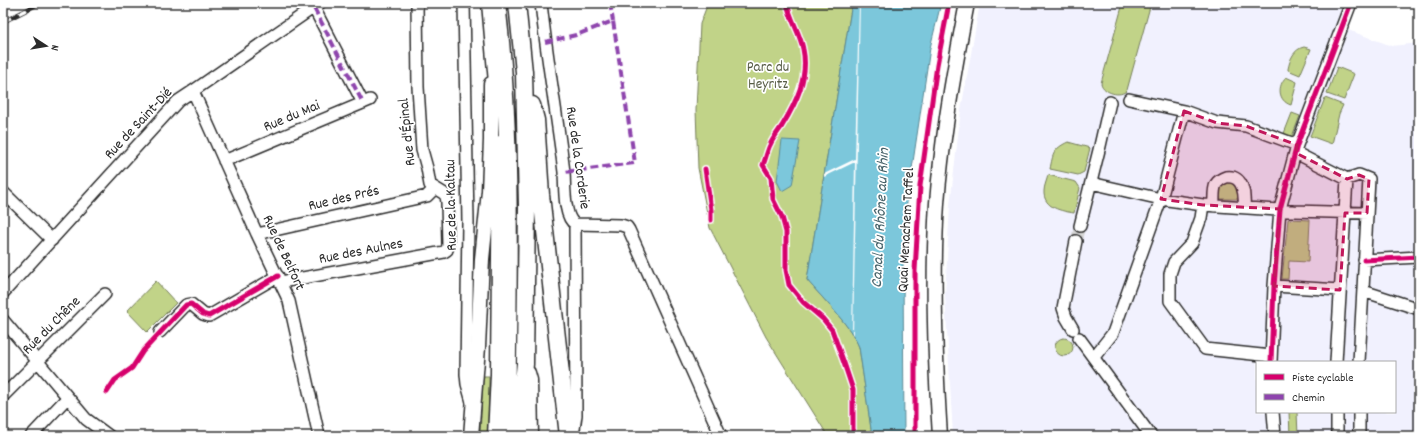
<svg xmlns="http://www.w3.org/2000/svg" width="1422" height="439" font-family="Dekko,sans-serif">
	<rect width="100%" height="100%" fill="#fff"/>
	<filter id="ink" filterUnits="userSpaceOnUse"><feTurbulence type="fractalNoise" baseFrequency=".025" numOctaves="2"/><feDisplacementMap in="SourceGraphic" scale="8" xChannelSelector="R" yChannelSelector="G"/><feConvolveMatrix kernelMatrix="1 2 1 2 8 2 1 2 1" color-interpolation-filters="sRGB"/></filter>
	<g filter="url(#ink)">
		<path fill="#f1f1fe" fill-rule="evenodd" d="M980,3H1358L1348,30L1392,46L1419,43V436H953L945,295L950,205L961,110ZM1257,362H1395V412H1257Z"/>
		<path fill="#c1d388" stroke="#767f5a" d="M708,3H852L807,280C822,298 851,326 859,347L872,435L870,436H828L766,337L710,228L698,168L696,110L700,24Z
			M1123,3H1151L1127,90C1121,98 1103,93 1101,83Z
			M1304,47L1311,49L1300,75L1288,70V69C1290,59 1294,49 1304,47Z
			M1337,67L1354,74L1344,100L1327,94Z
			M1286,77L1297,82L1291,105C1278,101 1277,86 1286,77Z
			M1325,98L1343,105L1339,114L1332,144L1310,136Z
			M1292,113L1300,116L1291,139L1283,136Z
			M1068,142L1090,148L1084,172L1078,175L1050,169C1053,154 1053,149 1068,142Z
			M1048,175L1076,182L1080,188L1074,213C1062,211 1043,208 1044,191C1044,186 1047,180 1048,175Z
			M1229,182L1236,184L1240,199H1217C1219,189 1219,185 1229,182Z
			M1288,219L1310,220L1308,262L1289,261L1288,279H1282Z
			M156,281L176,303L147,332L127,311Z
			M1055 347a9 9 0 1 1 18 0a9 9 0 1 1-18 0Z
			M483,376H489L488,436H480Z
			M1289,412H1297L1298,436H1290Z"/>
		<path fill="#7bc7db" stroke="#5b8995" d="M852,3H941L930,48L907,202L903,265L904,436H872L859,347C851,326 822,298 807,280Z
			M782,140L800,141L792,185L782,191L777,181Z"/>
		<path fill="#fff" d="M859,3H860L853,335L852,333L855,162L824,177V174L855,159Z"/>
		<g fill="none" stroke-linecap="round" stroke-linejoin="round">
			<path stroke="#d5d5d5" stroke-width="11" stroke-dasharray="11 5.5" stroke-linecap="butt" d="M1076,241L1080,226"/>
			<defs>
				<path id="minor" d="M464,3L468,222L466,374L467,384L472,402
					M541,3C547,60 557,115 564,172C565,185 563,217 575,224L576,415L573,436
					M314,8L363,103
					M193,91L257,234L289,301L319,436
					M1129,99L1184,111L1217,123L1246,126L1297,145
					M1296,153L1347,179L1359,175L1369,179L1359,362
					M224,161L370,100
					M1091,183L1161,199L1203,205L1293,211L1367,213
					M3,192L52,240
					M1203,205L1201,218L1192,243L1174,262L1170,274V301L1205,349L1271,356
					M1214,206C1214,199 1213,190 1216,184C1218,181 1223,178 1226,177C1244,174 1245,196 1244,207
					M575,224L621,225L627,227L629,230L721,436
					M1080,226L1100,146L1110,102
					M257,234L427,196L431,192L432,188
					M1364,260L1419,257
					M281,282L444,252L447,250L448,245L447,202L446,196L443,193L430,185L427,168L422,150L418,87L417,3
					M1274,286L1340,290
					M1363,291L1419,309
					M3,293L178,101L193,91L320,3
					M3,320L86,419L109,436
					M1073,329L1066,317L1063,308L1076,241
					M160,332L186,305L191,304L203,314L209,316L278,276
					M1079,338L1151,436
					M1094,357L1113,333L1161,199L1184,111
					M1271,362L1274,286L1280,209L1297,145L1351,3
					M1336,362L1347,179
					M3,396L105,294
					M1273,412L1275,436
					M1337,412V436
					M1359,412V436
					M31,436L67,398"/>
				<path id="major" d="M489,3L497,94
					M528,373L530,380L531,436
					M471,436L478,347L482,259L489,191L491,140V84
					M495,436L498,374L500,143
					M940,436C935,358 932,281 937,203C942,136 954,69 967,3"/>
				<path id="highway" d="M497,3C514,147 508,292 507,436
					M517,3L524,72L527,206L525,364L521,400L520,436
					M532,105L536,120L541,195L568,436"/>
			</defs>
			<use href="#minor" stroke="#2b2b2b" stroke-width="14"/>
			<use href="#major" stroke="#2b2b2b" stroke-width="17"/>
			<use href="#highway" stroke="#2b2b2b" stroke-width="19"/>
			<use href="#minor" stroke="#fff" stroke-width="11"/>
			<use href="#major" stroke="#fff" stroke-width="14"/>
			<use href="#highway" stroke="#fff" stroke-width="16"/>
			<defs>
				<path id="rail" d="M3,22L40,3"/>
			</defs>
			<use href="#rail" stroke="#2b2b2b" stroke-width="4.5"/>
			<use href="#rail" stroke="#fff" stroke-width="3" stroke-dasharray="9" stroke-linecap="butt"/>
			<path stroke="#8e44ad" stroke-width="4" stroke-dasharray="8 4" stroke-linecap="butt" d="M610,3L613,21
				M314,8L363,103
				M545,42L576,35L613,21L635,163L564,172"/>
			<defs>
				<path id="cycleway" d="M787,3C790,19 800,33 803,49C809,77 796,103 782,126C778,132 773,138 770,145C767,151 766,158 763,165L771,178L773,199L782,217L786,232V270L789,285L803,302L823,319L832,330L844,363L853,390V436
					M705,169L711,210V220
					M1364,260L1419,257
					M1271,362L1274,286L1280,209L1297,145L1351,3
					M107,392L115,380L132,368L143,351L186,305L191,304L203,314L209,316L278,276
					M915,436V271L920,186L937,65L949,3"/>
			</defs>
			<use href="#cycleway" stroke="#fff" stroke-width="8"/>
			<use href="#cycleway" stroke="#d6006c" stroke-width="5"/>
		</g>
	</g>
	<path fill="#c2185b" fill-opacity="0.2" stroke="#c2185b" stroke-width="3" stroke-dasharray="8 5" stroke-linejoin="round" d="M1184,111L1217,123L1246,126L1297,145L1296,153L1347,179L1359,175L1369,179L1367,213H1345L1340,290L1274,286L1280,209L1203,205L1161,199Z"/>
	<g text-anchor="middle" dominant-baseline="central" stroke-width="3.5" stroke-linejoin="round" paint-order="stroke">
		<g font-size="15" fill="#585d47" stroke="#fff">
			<text x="768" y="68">Parc du<tspan x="768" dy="17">Heyritz</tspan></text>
		</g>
		<g font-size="15" fill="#2b2b2b" stroke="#fff">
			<text transform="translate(292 117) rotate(-23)">Rue du Mai</text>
			<text transform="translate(139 124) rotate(-47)">Rue de Saint-Dié</text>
			<text transform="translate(408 132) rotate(-96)">Rue d'Épinal</text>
			<text transform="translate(577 158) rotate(82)">Rue de la Corderie</text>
			<text transform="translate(344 199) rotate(-13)">Rue des Prés</text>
			<text transform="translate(452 205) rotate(-91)">Rue de la Kaltau</text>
			<text transform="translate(907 230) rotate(-87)">Quai Menachem Taffel</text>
			<text transform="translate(361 252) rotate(-11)">Rue des Aulnes</text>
			<text transform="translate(283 253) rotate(65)">Rue de Belfort</text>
			<text transform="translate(52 326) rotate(-45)">Rue du Chêne</text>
		</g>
		<g font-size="16" font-style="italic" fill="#476269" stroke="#fff">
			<text transform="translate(881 218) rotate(-87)">Canal du Rhône au Rhin</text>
		</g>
	</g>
	<rect width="1422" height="439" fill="none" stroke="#fff" stroke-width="16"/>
	<rect x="8" y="8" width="1406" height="423" fill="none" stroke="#2b2b2b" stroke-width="1.5" filter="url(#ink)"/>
	<rect x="1256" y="361" width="140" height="52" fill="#ffffff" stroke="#aaaaaa"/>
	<rect x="1264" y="374" width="20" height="6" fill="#d6006c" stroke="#aaaaaa"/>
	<text x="1292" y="381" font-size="12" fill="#2b2b2b">Piste cyclable</text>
	<rect x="1264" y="394" width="20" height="6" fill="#8e44ad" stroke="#aaaaaa"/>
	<text x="1292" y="401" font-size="12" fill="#2b2b2b">Chemin</text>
	<g transform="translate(46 46) rotate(102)" stroke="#ffffff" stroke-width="3" paint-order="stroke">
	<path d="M0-3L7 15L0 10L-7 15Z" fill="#2b2b2b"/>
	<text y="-6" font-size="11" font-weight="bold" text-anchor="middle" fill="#2b2b2b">N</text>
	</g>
</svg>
